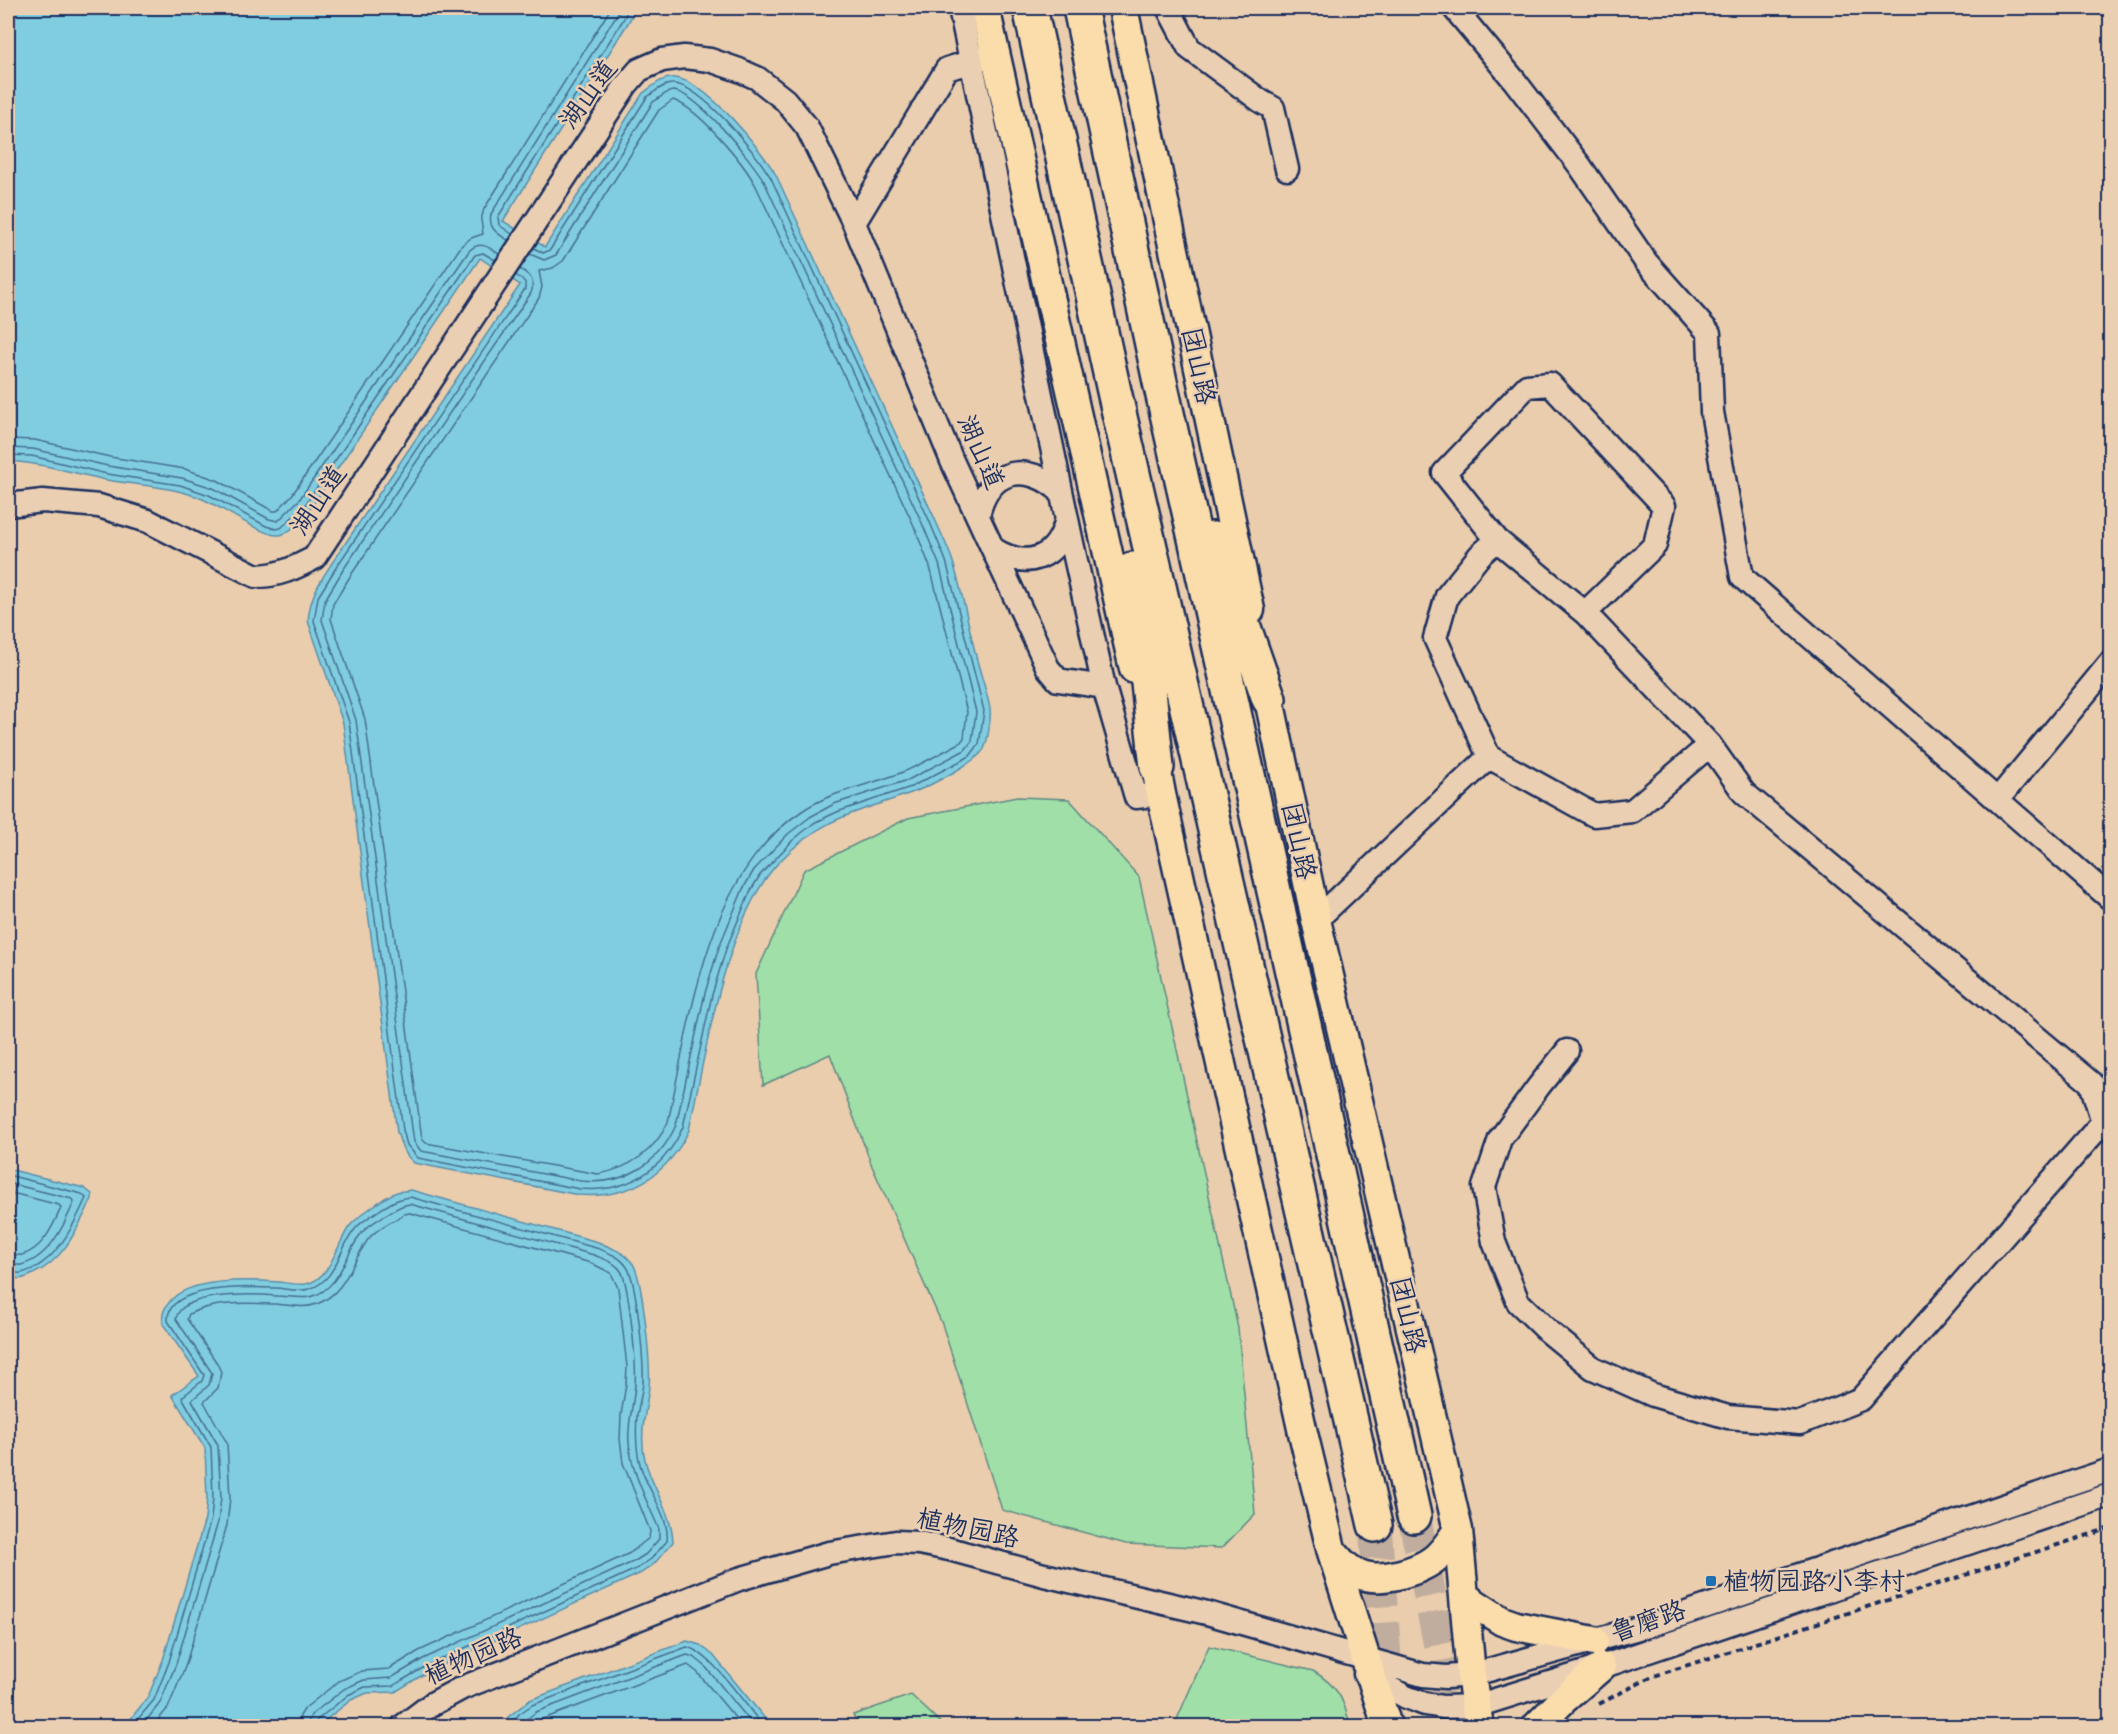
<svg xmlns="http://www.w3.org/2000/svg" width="2118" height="1734" font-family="Caveat,'LXGW WenKai TC',sans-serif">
	<rect width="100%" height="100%" fill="#eacdad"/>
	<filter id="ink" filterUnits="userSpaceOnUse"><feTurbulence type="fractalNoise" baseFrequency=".0167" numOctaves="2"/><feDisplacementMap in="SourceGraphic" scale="12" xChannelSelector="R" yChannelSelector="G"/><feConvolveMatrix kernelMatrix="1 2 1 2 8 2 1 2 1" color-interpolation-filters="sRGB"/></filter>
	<g filter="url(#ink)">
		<path fill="#a0e0a8" stroke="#5e8883" stroke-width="1.5" d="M1017,797L1069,799L1139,877L1238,1328L1255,1514L1222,1548L1126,1544L1002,1510L942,1324L872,1166L830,1054L763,1085L756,974L804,870L908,818Z
			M1209,1646L1313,1671C1338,1686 1344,1699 1350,1726H1174Z
			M911,1695L944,1726H859L853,1715Z"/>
		<path fill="#81cde0" stroke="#588eac" stroke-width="1.5" d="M8,8H636L628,23L503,221L545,247L643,93C652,87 663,76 675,78C706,81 761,149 776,175L934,517C940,531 947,545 952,559C962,590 968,624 976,656C980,674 987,691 990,709C991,719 988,740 984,749C977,762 926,788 911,793C856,813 822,817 780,861C725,918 706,1052 689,1130C668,1175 629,1199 579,1195L414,1163C404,1154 401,1145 397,1132L343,723L308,621C310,596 319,583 332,563L520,285L480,258L310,509C302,517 291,534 279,535C265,537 224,509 209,502C177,486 141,486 106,480C73,473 42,463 8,461Z
			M8,1169L84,1188L92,1194V1199C77,1228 65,1260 33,1274C23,1279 18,1281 8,1275Z
			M411,1190L598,1242C611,1248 625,1252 633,1264C643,1279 651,1367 649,1387C646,1411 639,1435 645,1460C652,1489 672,1512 673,1542L654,1564L641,1573L429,1671L395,1692L367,1693L351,1700L318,1726H125L148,1697L163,1660L205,1519L207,1498L205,1448L172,1395L199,1376L163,1324C161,1313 165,1307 172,1299C193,1278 250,1280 279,1282C287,1283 298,1285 306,1284C330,1280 337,1244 349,1227C356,1217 386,1196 397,1192C401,1191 407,1191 411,1190Z
			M687,1641L700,1645L713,1655L771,1726H504L508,1717L530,1700Z"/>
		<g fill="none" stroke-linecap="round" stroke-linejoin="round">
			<path stroke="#446e92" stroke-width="1.5" d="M673,100C699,109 743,162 756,186L914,526L930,567L967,712L964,738L960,743C942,752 923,764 903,772C871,785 835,790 805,809C706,872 691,1017 668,1122C655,1151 629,1169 598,1174L426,1143L422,1139L365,719L331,619L333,604L351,575L539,298L542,287L539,271L553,268L563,261L659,110Z
				M512,234L499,225L498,217L623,20L629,8
				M508,240C498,234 488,229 491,214L621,8
				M520,269C530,275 536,281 531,293L343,570L325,600L322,620L356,720L414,1142L421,1151L581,1181C624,1186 659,1164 676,1125L705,993L719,947L743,889L754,870L788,834L810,817L834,804L908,780L965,750L972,741L976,712L939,564L922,523L764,181C752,161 697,92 673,91C666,91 659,99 653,102L556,255L544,260L530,254
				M516,275L525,282V289L337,566L318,597L314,621L349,722L403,1130L407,1145L418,1158L580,1189C627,1193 664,1170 683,1127L712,995L726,949L750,892L760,875L793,840L814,823L837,812L911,787L970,756L979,744L984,711L946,561L929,520L771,178C757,154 700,83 672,84C663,84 655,92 647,97L550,250L543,253L534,248
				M8,439L35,440L110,457L185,469L217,480L273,511H277L292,495L462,245L471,238L483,234L481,220L484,209L611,8
				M8,448L33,449L108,466L182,478L213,488L269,519L278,521L299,500L469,251C480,240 489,247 499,254
				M8,455L32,456L107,474L180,485L209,495L266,526L276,529L281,528L305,505L475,255L483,253L495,260
				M8,1175L82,1194L86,1198C73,1227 55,1265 21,1273C16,1274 12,1271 8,1270
				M8,1183L72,1199L74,1202C64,1226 49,1258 21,1265C17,1266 12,1263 8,1263
				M8,1192L59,1205L61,1208C53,1226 43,1249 22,1255C17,1256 12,1254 8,1254
				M132,1726L154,1700L169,1662L211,1519L213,1498L211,1447L182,1397L202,1381L204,1375L168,1321C165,1283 253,1287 277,1288C287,1289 300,1292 309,1289C337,1281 339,1247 356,1228C363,1220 372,1215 381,1209C391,1203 398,1198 410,1197L596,1248C607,1252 620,1256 627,1267C637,1281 644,1363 643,1383C642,1394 639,1404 637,1415C636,1429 636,1446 639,1460C644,1488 670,1513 667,1541L651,1559L638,1568L426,1666L393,1686L365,1687L348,1695L317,1720L315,1726
				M142,1726L160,1703L176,1664L218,1522L221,1498L218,1445L192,1400L209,1385L212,1373L176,1319C180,1291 256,1294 277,1296C287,1296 300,1299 310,1297C339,1290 345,1256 360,1235C366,1226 376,1221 385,1215C394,1210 400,1205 410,1204L594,1255C603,1259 615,1262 621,1271C629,1284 637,1366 635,1384C634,1404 627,1423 629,1443C632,1474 647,1501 659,1529V1539L646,1554L635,1561L423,1659L391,1678L364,1680L344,1689L311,1715L307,1726
				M153,1726L168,1708L185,1667L227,1525L230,1498L227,1443L204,1402L218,1388L221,1372L217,1363L187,1319L189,1314C213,1301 249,1303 275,1304C289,1305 304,1309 317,1304C345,1293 351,1264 367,1241C375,1229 392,1222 404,1214L410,1213L591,1263L611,1273L618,1288L627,1367L626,1384L621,1415L620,1439L623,1463L650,1531L649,1538L630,1553L419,1651L389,1669L362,1671L339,1681L305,1708L300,1716L298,1726
				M510,1726L519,1714L532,1705L687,1647C713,1654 745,1705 763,1726
				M518,1726L536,1712L687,1655L694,1657L704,1665L754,1726
				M530,1726L540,1720L688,1665L697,1672L742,1726"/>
			<path stroke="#c1ad9d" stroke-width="33" stroke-dasharray="33 16" stroke-linecap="butt" d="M1414,1516L1456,1726
				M1375,1525L1388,1696"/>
			<defs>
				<path id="minor" d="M960,8L1072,543L1104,687L1136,797L1161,794
					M1168,8L1189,48L1262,102L1273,108L1287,169
					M1454,8L1514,80L1580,166L1646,262L1709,333L1712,412L1742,577L2110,898
					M854,223L947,69L985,57
					M8,505L43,501L99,506L148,521L256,576C278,576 295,568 314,558L626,85L639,70L662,60L684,57L710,60L739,70L757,78L785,100L807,127L854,223L952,461L1048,668L1058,680L1104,687
					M978,515C989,468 1027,461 1061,492
					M993,549C1027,570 1058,560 1067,518
					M1489,757L1594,815L1632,811L1710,745L1585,613
					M1998,799L2110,663
					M1316,920L1489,757L1435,638L1447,596L1480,555L1497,540L1444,473L1527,386L1550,384L1664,506L1655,545L1585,613L1497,540
					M1567,1051L1539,1086L1500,1139L1484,1187L1494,1242L1518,1302L1549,1332L1593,1368L1653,1395L1728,1417L1800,1423L1861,1399L2103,1122L2091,1083L1744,793L1710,745
					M1365,1674L1406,1697L1425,1704L1443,1707L1476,1706L1601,1667L2110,1495
					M403,1726L432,1704L462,1688L739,1579L829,1553L896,1542L919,1543L949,1549L1044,1575L1207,1613L1423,1675L1446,1677L1471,1675L1660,1622L2110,1470"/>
				<path id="major" d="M985,8L1134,669
					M1123,8L1250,610
					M1264,676L1316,920L1458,1530L1471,1675L1479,1726
					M1152,746L1161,794L1303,1433L1331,1549L1387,1726
					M1332,1551C1341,1562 1350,1573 1365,1576C1385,1581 1418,1571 1433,1560C1444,1552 1450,1541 1458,1530
					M1465,1597L1502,1621L1516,1626L1594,1641
					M1537,1726L1563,1700L1601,1667"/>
				<path id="highway" d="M1030,8L1114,391L1375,1525
					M1080,8L1162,391L1414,1516
					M1213,539L1269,699
					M1133,569L1140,607L1157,767"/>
			</defs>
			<use href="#minor" stroke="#1b2f5e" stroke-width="27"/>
			<use href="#major" stroke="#1b2f5e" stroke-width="33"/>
			<use href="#highway" stroke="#1b2f5e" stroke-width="38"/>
			<path stroke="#1b2f5e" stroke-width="4" stroke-dasharray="6 4.5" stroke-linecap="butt" d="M1599,1704L1651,1677L2110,1528"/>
			<use href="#minor" stroke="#ebcfb2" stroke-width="22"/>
			<use href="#major" stroke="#fbddab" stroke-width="28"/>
			<use href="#highway" stroke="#fbddab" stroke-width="33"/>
		</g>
	</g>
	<rect fill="#1f6fb2" stroke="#ebcfb2" stroke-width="2" x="1705" y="1575" width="12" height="12" rx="3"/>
	<g text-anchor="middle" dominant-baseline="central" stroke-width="5" stroke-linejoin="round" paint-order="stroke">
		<g font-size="26" fill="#1b2f5e" stroke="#ebcfb2">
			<text transform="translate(588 94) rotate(-54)">湖山道</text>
			<text transform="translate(1199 366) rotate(78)">团山路</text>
			<text transform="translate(981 452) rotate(66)">湖山道</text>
			<text transform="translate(318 500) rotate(-56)">湖山道</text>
			<text transform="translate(1299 841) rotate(78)">团山路</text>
			<text transform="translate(1408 1315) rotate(77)">团山路</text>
			<text transform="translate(968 1528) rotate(12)">植物园路</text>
			<text transform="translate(1648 1621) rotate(-19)">鲁磨路</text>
			<text transform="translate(473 1656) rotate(-24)">植物园路</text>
		</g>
		<g font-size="26" fill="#1b2f5e" stroke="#ebcfb2" text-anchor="start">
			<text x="1723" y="1581">植物园路小李村</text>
		</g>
	</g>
	<rect width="2118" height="1734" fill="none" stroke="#ebcfb2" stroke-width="30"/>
	<rect x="15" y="15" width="2088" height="1704" fill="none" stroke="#1b2f5e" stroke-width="2" filter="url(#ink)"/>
</svg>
